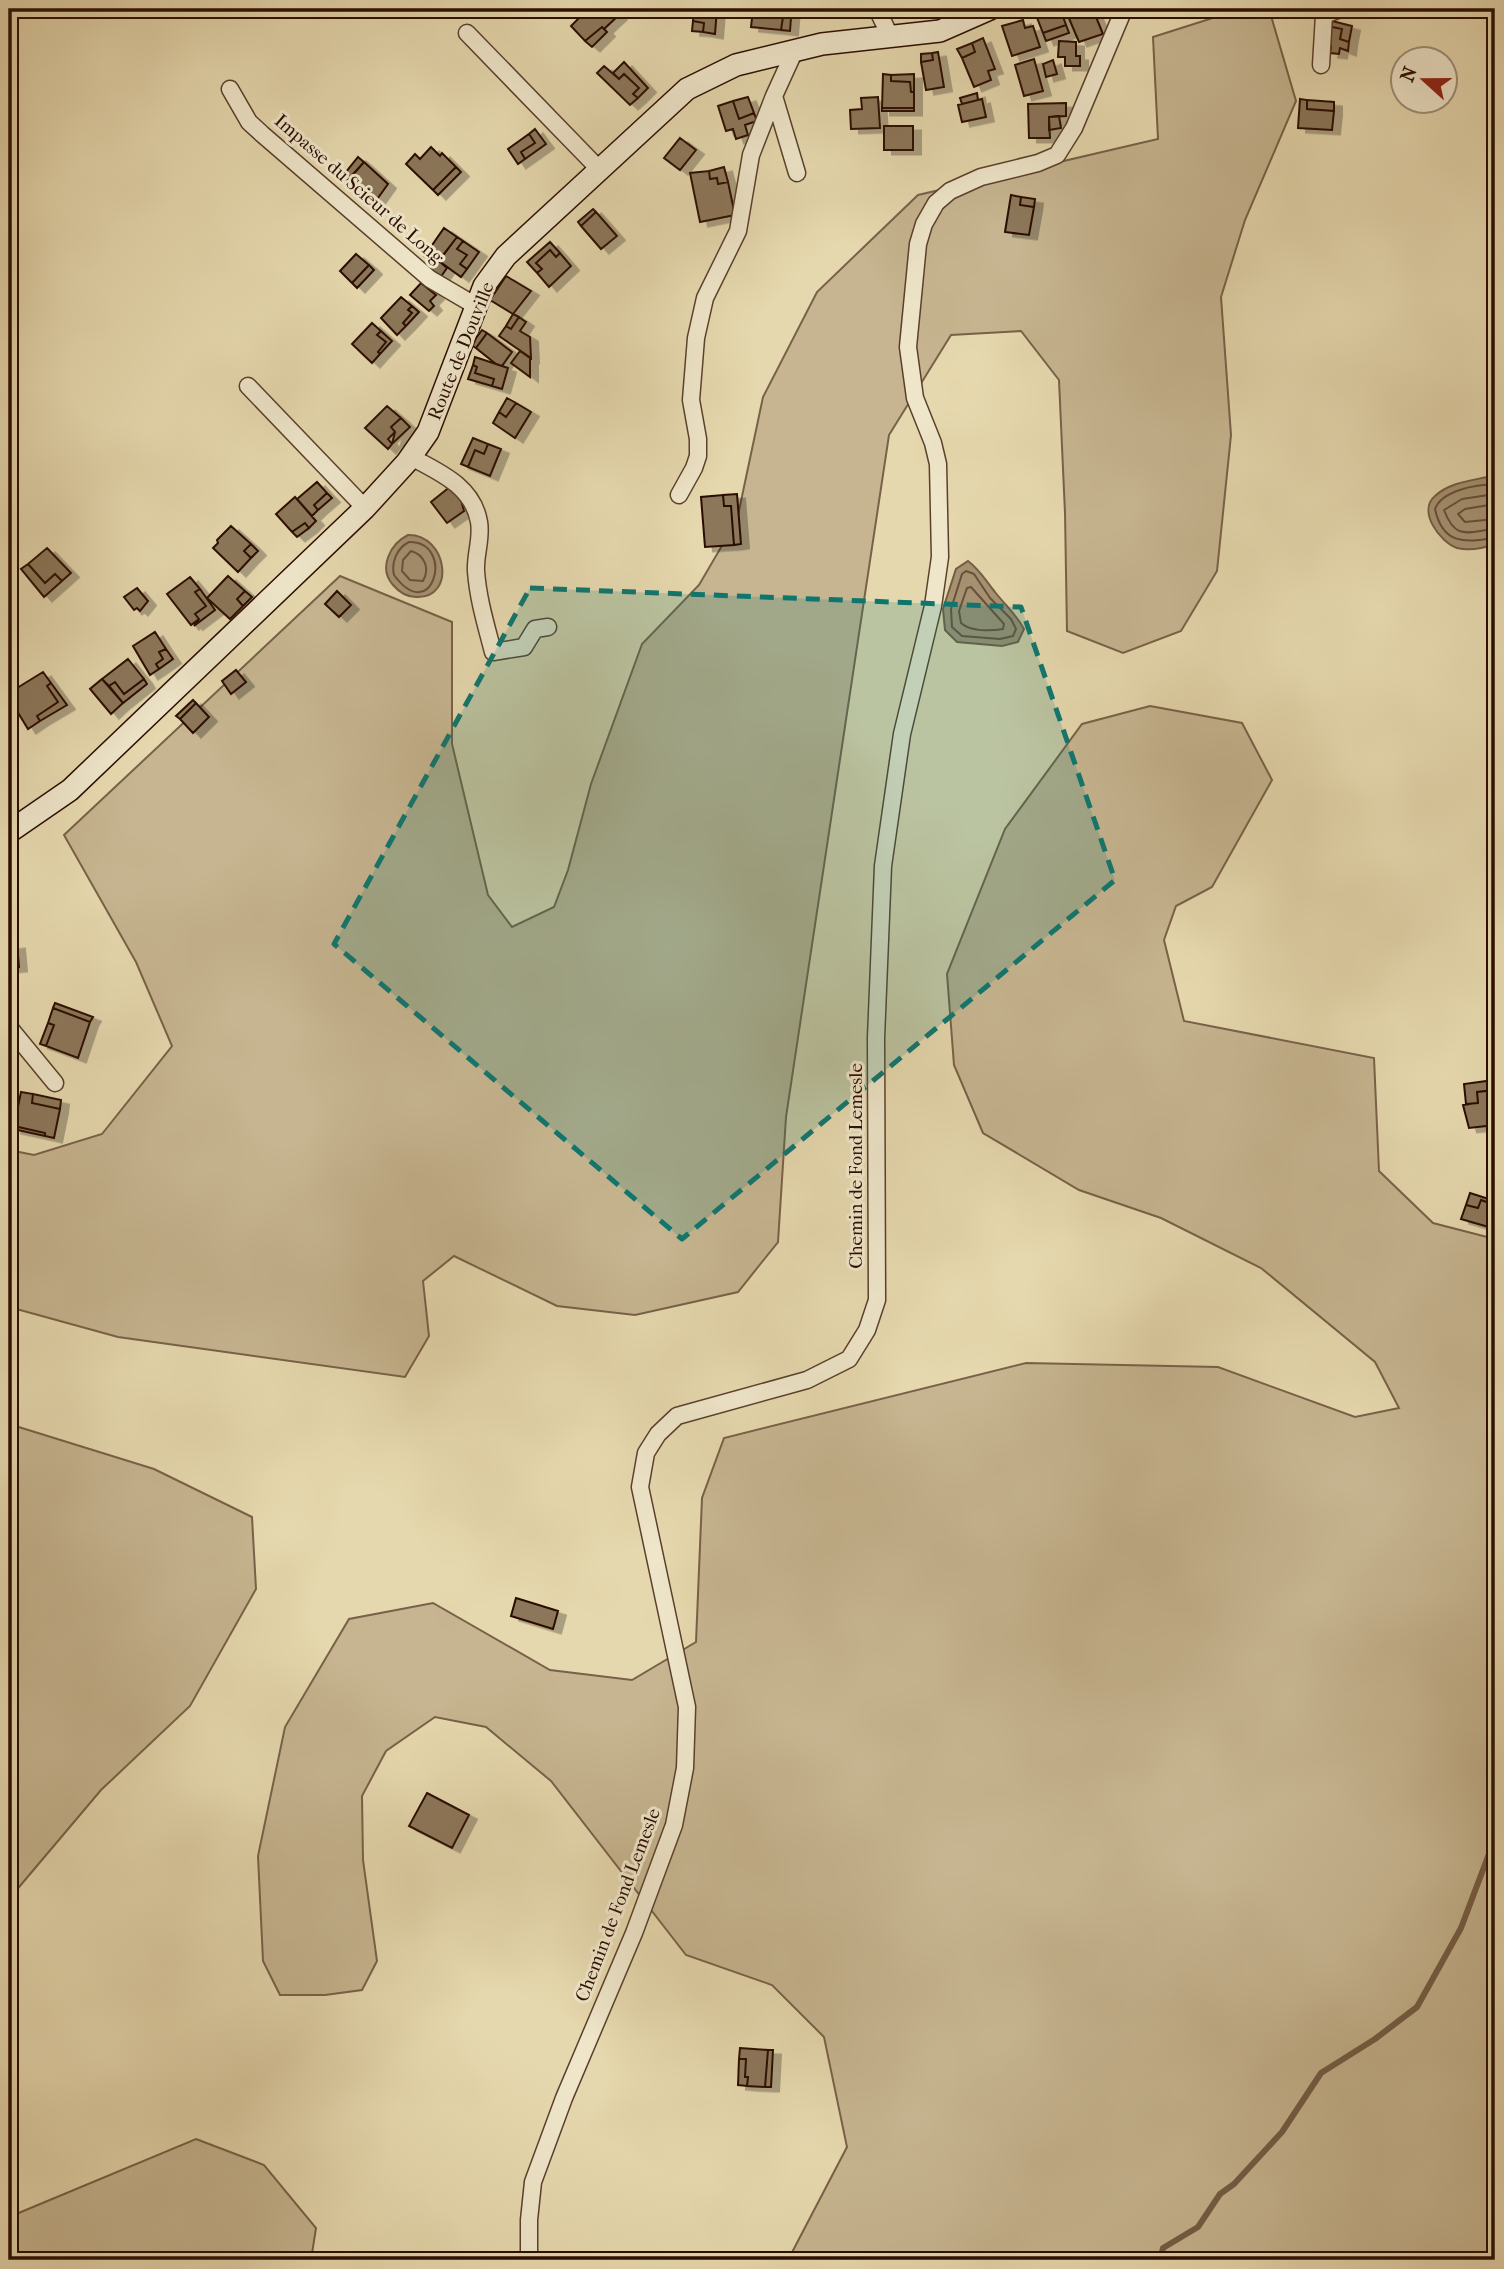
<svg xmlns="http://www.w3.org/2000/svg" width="1504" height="2269" font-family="'IM FELL French Canon',serif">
	<defs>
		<filter id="shadow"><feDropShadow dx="8" dy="4.5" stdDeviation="0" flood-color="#0004"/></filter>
	</defs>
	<rect width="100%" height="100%" fill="#e6d8ae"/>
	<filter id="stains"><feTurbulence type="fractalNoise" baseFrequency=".00286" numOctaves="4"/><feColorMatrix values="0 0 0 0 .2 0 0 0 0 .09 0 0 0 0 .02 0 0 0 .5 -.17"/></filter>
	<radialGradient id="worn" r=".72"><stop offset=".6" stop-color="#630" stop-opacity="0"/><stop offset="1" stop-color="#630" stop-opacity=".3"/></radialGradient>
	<path fill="#c6b590" stroke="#786148" stroke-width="2" d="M1241,9H1269L1296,101L1245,220L1221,297L1231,435L1217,571L1181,631L1123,653L1067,631L1065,513L1059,380L1021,331L951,335L889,435L786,1117L778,1242L738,1292L635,1315L557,1306L454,1256L423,1281L429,1336L405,1377L118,1337L9,1307V1150L34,1155L102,1134L172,1046L136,962L64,835L340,576L452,622V744L488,895L512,927L554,907L568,870L591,784L642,644L699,585L737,520L763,397L817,292L918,195L1158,139L1153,37Z
		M1150,706L1242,723L1272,780L1212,887L1176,906L1164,940L1184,1021L1374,1058L1379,1171L1433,1223L1495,1239V2260H788L847,2147L824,2037L772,1985L686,1955L551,1781L486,1727L435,1717L386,1751L362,1796L363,1860L377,1961L362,1990L325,1995H280L263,1961L258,1856L285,1727L349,1619L433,1603L550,1670L632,1680L696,1642L702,1498L724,1438L1026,1363L1218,1367L1355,1417L1399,1408L1375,1362L1261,1268L1161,1218L1079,1190L983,1133L954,1065L947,974L1005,829L1082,724Z
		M9,1424L154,1469L252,1517L256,1589L190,1706L101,1790L9,1899Z
		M196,2139L264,2165L316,2228L311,2260H9V2217Z"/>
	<path fill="#a69373" stroke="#755d45" stroke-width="2" d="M1487,477L1495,478V544C1484,548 1469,551 1457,548C1440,542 1417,511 1435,496C1449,483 1469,481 1487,477Z
		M408,535C447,534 457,599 416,597C406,597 399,592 393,585C378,568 390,544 408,535Z
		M968,561C980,570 986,581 995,592C1005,605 1016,614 1024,629L1018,642L1002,646L957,642L945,630L943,609L956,569Z"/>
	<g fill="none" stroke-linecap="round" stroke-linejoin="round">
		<path stroke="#68503a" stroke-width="2" d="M1495,485C1478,484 1442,490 1435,509C1443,546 1466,542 1495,538
			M1495,494L1462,499L1444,510C1456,542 1469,531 1495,529
			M1495,504L1465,509L1458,514L1465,522L1495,519
			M409,542C456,541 433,628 394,575C391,562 397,548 409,542Z
			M411,551C425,555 430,569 423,581L410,580L402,571L403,560Z
			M966,571L974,574L990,598L1011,619L1016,629L1013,636L1000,639L962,636L952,627L951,609L962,574Z
			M971,587L1004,624L1003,629C991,631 971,632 961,623L959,611L967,588Z"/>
		<path stroke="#755d45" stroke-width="6" d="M1160,2260L1163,2248L1198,2227L1220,2194L1234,2184L1282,2132L1321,2073L1375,2039L1417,2007L1461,1928L1495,1838"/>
	</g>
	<path fill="#8c775a" stroke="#2b0d00" stroke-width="2" filter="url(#shadow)" d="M588,9H613L619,15L604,29L602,27L585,41L571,26Z
		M694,9H717L715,34L703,32L704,23L693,21Z
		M753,9L792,10L791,18L783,17L781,30L751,27Z
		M1054,9H1060L1066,25L1043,33L1036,15Z
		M1065,9H1096L1094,12L1103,34L1079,42Z
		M783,17L791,18L790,31L781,30Z
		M1023,20L1025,28L1033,26L1040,47L1012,56L1002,26Z
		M1328,20L1352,26L1349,42L1340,39L1342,29L1327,26Z
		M693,21L704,23L703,32L692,31Z
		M1066,25L1069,33L1046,41L1043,33Z
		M1327,26L1342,29L1340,39L1349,42L1348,51L1340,48L1339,54L1330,53L1331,46L1323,45Z
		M602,27L607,32L592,47L585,41Z
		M983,38L995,69L988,71L991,80L974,87L962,58L975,52L972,43Z
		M1059,41L1076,42V56H1080V66H1065V57H1058Z
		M972,43L975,52L962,58L957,49Z
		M938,52L944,87L926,90L921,62L933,60L932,53Z
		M932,53L933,60L921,62V54Z
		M1034,59L1043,91L1024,96L1015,65Z
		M1053,60L1057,74L1046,77L1043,64Z
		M624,62L648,88L638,98L633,94L639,88L624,74L619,79L613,73Z
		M604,66L619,79L624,74L639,88L633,94L638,98L630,105L597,73Z
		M883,74L891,75V81L910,82L911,92H914V108H882Z
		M914,74V92H911L910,82L891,81V75Z
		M977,93L978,100L962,104L960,98Z
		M748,97L754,113L739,119L733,101Z
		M878,97L880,128L851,129L850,110L862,109L861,98Z
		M982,99L986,117L962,122L958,105Z
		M1300,99L1307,100V109L1334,111L1332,130L1298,128Z
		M1307,100L1334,102V111L1307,109Z
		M733,101L739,119L754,113L757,121L745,125L748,135L736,139L733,129L726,131L718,106Z
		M1066,103V116L1049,117L1050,138H1029L1028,104Z
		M882,108H914V111H882Z
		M1059,116L1061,128L1049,130V117Z
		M884,126H913V150H884Z
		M535,129L546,144L525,159L521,152L535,143L529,134Z
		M529,134L535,143L521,152L525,159L518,164L508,149Z
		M680,138L696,150L680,170L664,158Z
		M431,147L440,156L442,153L456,167L433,190L406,164L415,154L420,159Z
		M358,157L364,162L351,177L346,172Z
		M364,162L388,184L373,205L347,181Z
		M456,167L461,172L438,195L433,190Z
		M724,167L728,182L718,184L717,178L710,179L709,171Z
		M709,171L710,179L717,178L718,184L728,182L735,215L700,222L690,173Z
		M1011,195L1021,197L1020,205L1034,207L1029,235L1005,232Z
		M1021,197L1035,199L1034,207L1020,205Z
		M593,209L596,212L581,226L578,222Z
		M596,212L617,236L601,249L581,226Z
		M444,228L457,237L440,259L428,251Z
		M457,237L463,241L457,249L467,255L460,264L467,269L461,277L439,261Z
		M463,241L479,252L467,269L460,264L467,255L457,249Z
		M550,242L560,253L556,257L550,250L536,263L542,269L537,273L527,262Z
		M550,250L556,257L560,253L571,266L549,287L537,273L542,269L536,263Z
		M428,251L440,259L436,265L424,256Z
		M356,254L369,265L352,283L340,271Z
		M430,260L436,265L439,261L447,268L440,278L424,268Z
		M369,265L374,270L357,288L352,283Z
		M506,276L531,291L513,314L490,300Z
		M421,283L436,295L430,301L434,306L429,311L410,295Z
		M401,297L412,306L408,310L412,313L403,323L406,326L397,335L381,318Z
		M412,306L419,312L406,326L403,323L412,313L408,310Z
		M513,314L519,317L511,329L506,326Z
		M519,317L526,322L520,331L530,337L531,358L499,336L506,326L511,329Z
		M372,323L381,331L377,335L386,342L378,352L380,354L372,363L352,344Z
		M482,330L487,333L476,348L471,345Z
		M381,331L392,341L380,354L378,352L386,342L377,335Z
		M487,333L512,352L502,366L496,364L476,348Z
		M520,351L530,358V377L511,363Z
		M475,357L508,368L502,389L492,386L494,379L475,373L477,367L473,365Z
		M473,365L477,367L475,373L494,379L492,386L468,379Z
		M507,398L516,403L506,417L499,412Z
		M516,403L531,412L515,438L493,423L499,412L506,417Z
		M387,406L401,418L391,427L395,432L388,439L392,444L388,449L365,428Z
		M401,418L410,427L392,444L395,432L391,427Z
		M473,438L488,444L484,454L475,450L468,467L461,464Z
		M488,444L501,449L490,476L468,467L475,450L484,454Z
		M317,482L327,493L314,505L318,510L312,516L297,499Z
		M456,482L464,511L447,523L431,502Z
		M327,493L332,498L318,510L314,505Z
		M737,494L741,544L734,545L731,506H724L723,495Z
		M723,495L724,506H731L734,545L705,547L701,497Z
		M295,497L316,521L309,528L305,523L292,532L276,514Z
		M305,523L309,528L297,537L292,532Z
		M231,526L251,544L244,551L251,558L238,572L213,548L218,543L217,540Z
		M251,544L258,551L251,558L244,551Z
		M47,548L71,573L62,581L55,574L45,583L28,564Z
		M28,564L45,583L55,574L62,581L44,597L21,569Z
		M228,576L245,591L237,599L243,606L230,619L207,598Z
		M190,577L200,589L195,592L206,606L195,614L199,619L191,625L167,594Z
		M137,588L148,601L140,611L137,608L134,610L124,597Z
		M200,589L215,610L194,626L199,619L195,614L206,606L195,592Z
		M245,591L252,597L243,606L237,599Z
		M337,591L351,605L339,617L325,604Z
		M155,632L166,649L159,652L163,659L156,664L159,669L150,675L133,646Z
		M166,649L173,659L159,669L156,664L163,659L159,652Z
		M128,659L144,679L124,694L115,682L109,686L102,679Z
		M236,670L246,682L231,694L222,681Z
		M43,672L51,683L47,686L58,702L37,716L40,721L28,729L9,698V693Z
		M102,679L123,703L111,714L90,689Z
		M144,679L147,684L123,703L109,686L115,682L124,694Z
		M51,683L67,705L40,721L37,716L58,702L47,686Z
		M193,700L196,703L180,719L176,716Z
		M196,703L209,717L193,733L180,719Z
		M17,944L19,967L9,968V945Z
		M55,1003L93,1017L90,1022L53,1008Z
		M53,1008L90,1022L78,1058L46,1046L54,1025L48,1023Z
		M48,1023L54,1025L46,1046L40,1044Z
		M1494,1080L1495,1090L1477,1092L1478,1103L1466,1104L1464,1084Z
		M1495,1090V1125L1469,1128L1463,1105L1478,1103L1477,1092Z
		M21,1092L33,1094L32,1103L60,1109L54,1138L45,1136V1133L14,1126Z
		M33,1094L61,1100L60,1109L32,1103Z
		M14,1126L45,1133V1136L13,1129Z
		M1470,1193L1495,1201V1205L1481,1200L1478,1208L1466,1205Z
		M1481,1200L1495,1205V1217L1492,1228L1461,1219L1466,1205L1478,1208Z
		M516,1598L558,1611L553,1629L511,1616Z
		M427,1793L469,1815L452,1848L409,1826Z
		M740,2048L768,2050L765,2087L747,2086L748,2077H745L746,2059H739Z
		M768,2050H773L771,2087H765Z
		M739,2059H746L745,2077H748L747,2086L738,2085Z"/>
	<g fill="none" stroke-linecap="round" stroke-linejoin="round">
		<defs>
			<path id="minor" d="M877,9L891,38
				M467,33L599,169
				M1321,65L1324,15L1340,9
				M230,89L249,122L262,134L430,279L476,306
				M774,96L797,173
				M248,386L365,508
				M411,457C439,472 473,486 479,522C482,538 475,555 476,571C478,599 486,625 493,652L524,647L535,629L548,627
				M679,495L694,468L698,456V439L691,400L696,338L705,298L738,231L751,155L774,96L795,50
				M9,1027L55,1083
				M529,2260V2220L533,2182L564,2098L634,1933L674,1825L685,1768L687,1707L640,1487L646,1453L658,1434L677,1416L807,1380L849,1359L867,1330L877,1300L876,1038L883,866L902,734L933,606L940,557L938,464L933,443L915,398L908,347L918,244L924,224L936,203L950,191L981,177L1038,163L1057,155L1074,128L1124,9"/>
			<path id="secondary" d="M9,832L70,790L365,508L407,462L428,432L484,286L506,256L687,89L736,65L822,44L940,31L990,9"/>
		</defs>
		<use href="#minor" stroke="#5a402c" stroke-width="19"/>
		<use href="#secondary" stroke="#2b0d00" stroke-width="24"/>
		<use href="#minor" stroke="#efe6ca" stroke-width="16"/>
		<use href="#secondary" stroke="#efe6ca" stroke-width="21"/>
	</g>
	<path fill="#0f766e" fill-opacity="0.2" stroke="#0f766e" stroke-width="5" stroke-dasharray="14 9" stroke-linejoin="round" d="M530,588L1021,607L1115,880L682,1239L334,944Z"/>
	<g text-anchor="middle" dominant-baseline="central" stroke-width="6" stroke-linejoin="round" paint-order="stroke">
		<g font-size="19" fill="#2b0d00" stroke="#efe6ca">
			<text transform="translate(359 189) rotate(41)">Impasse du Scieur de Long</text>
			<text transform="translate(461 351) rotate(-68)">Route de Douville</text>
			<text transform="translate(856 1166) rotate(-90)">Chemin de Fond Lemesle</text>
			<text transform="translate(618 1905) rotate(-69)">Chemin de Fond Lemesle</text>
		</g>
	</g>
	<rect width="1504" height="2269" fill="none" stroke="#e6d8ae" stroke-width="35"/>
	<rect x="10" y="10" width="1483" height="2248" fill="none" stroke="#2b0d00" stroke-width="3.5"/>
	<rect x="18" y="18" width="1469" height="2234" fill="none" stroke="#2b0d00" stroke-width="2"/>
	<g transform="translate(1424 80) rotate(291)"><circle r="33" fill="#efe6ca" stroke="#a18f79" stroke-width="2"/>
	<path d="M0-5L12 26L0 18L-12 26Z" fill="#8f2418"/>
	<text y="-10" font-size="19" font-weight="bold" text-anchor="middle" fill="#2b0d00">N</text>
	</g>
	<rect width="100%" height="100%" filter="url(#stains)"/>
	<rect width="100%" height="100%" fill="url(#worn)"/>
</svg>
